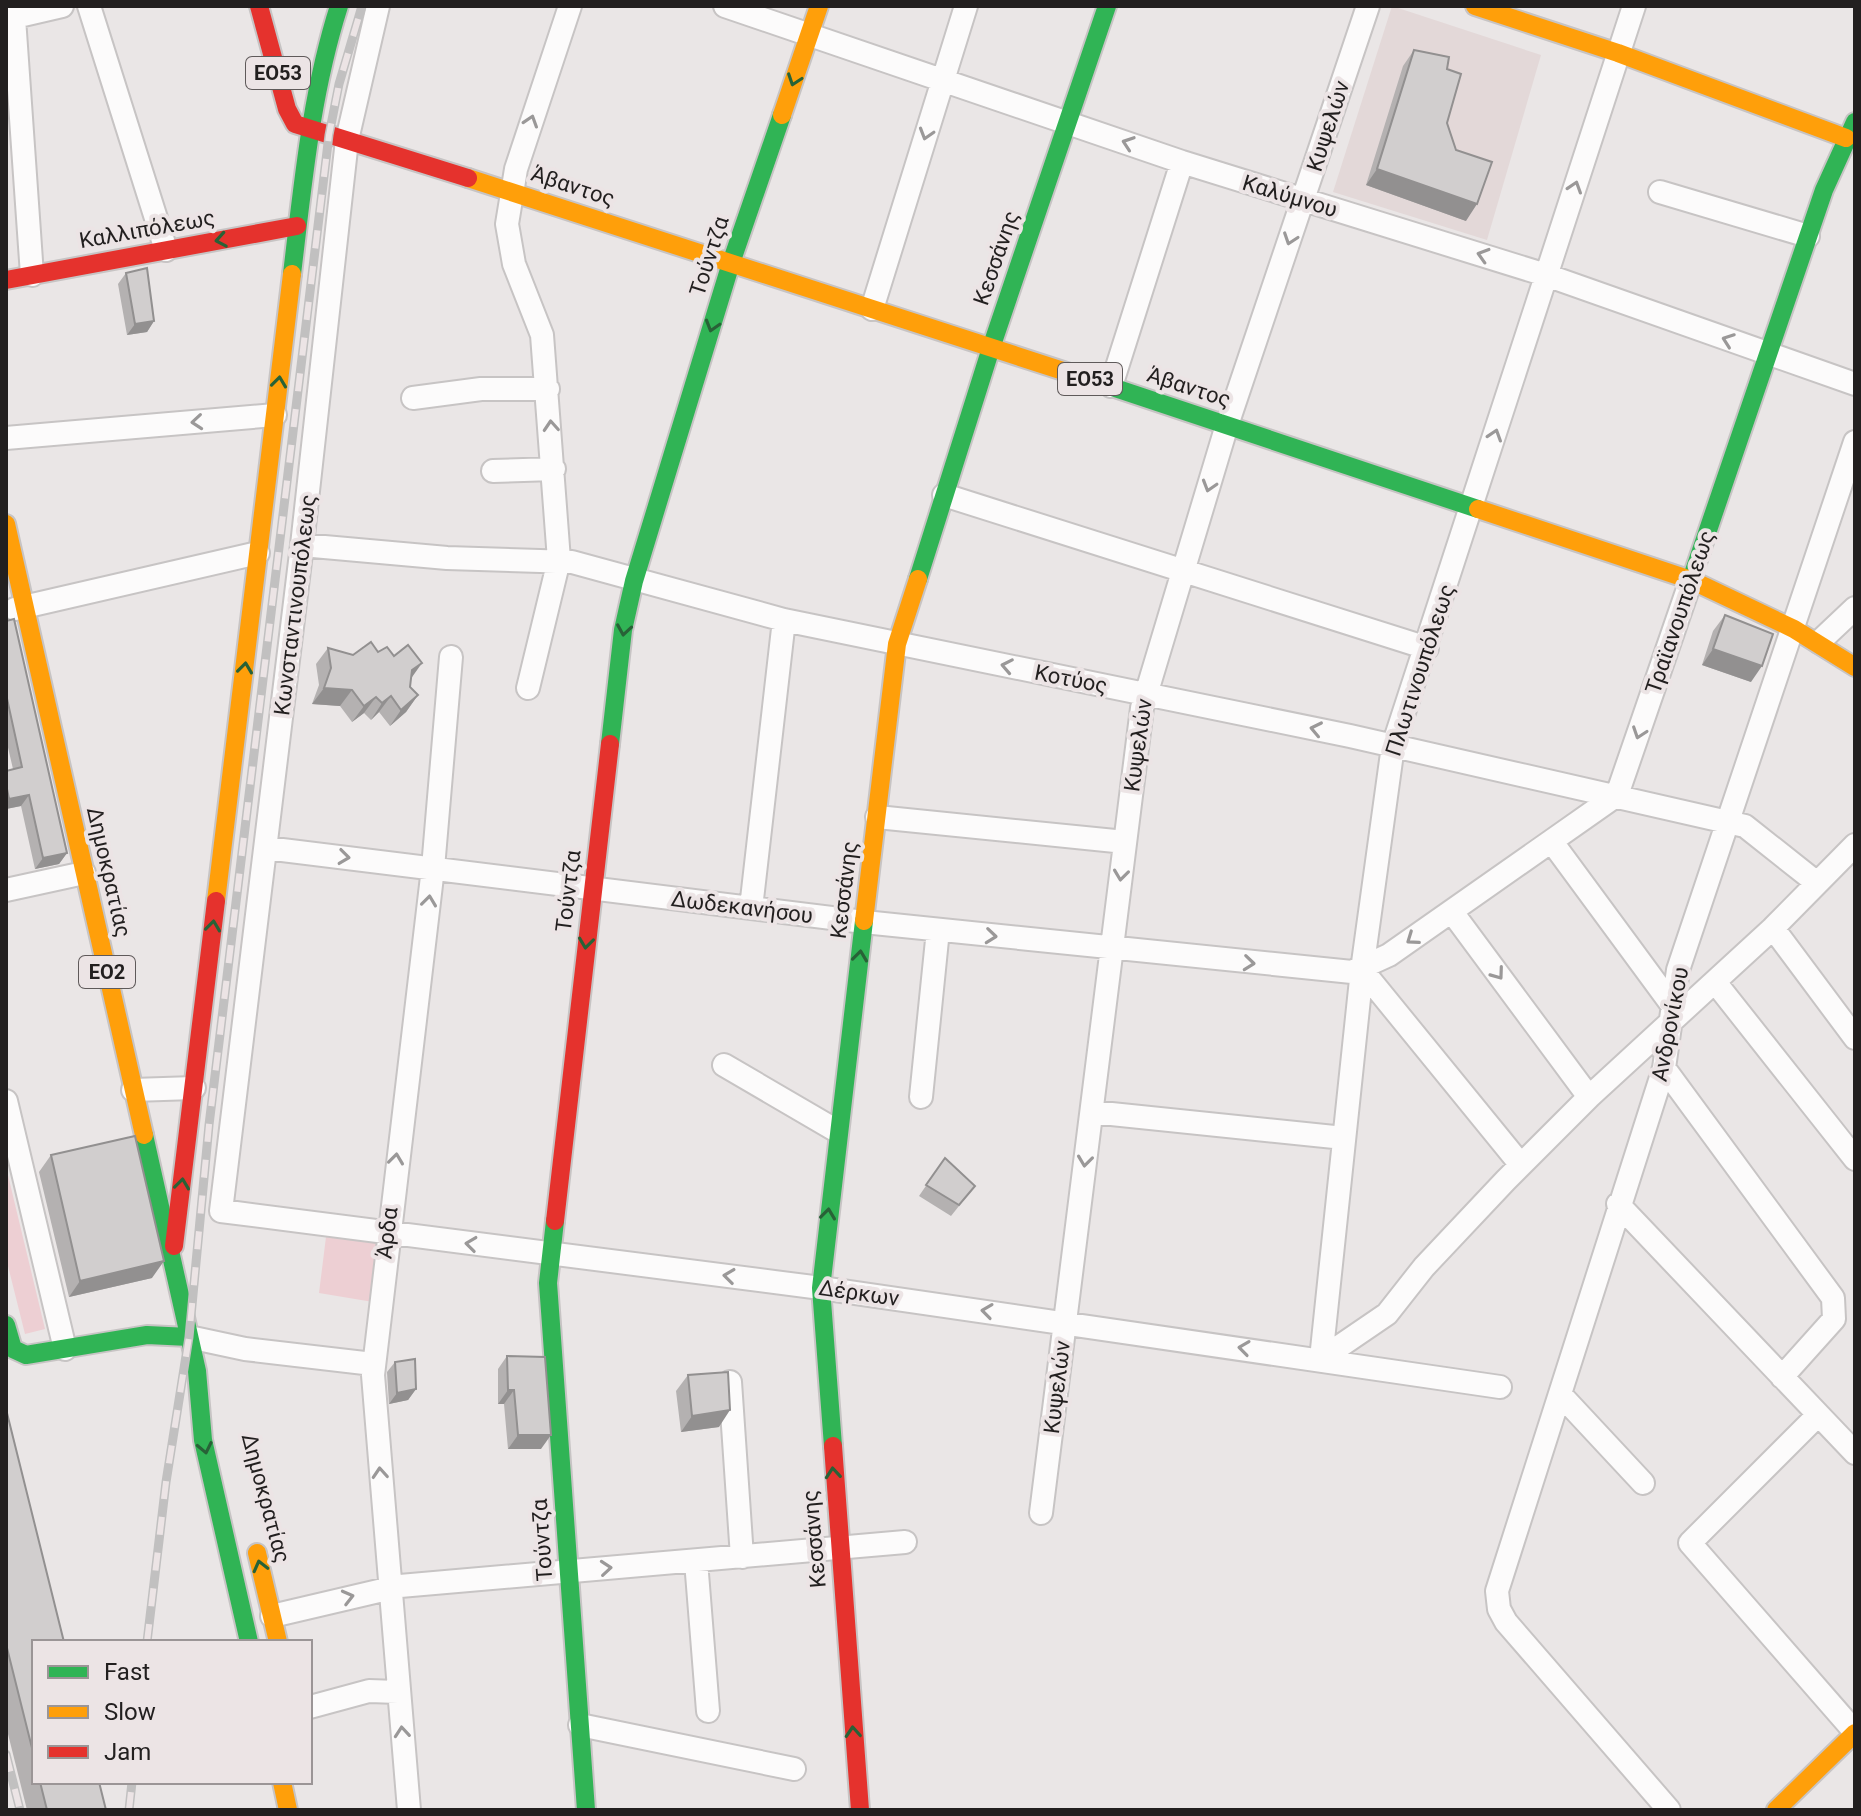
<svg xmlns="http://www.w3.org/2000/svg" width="1861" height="1816" font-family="Roboto,sans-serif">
	<rect width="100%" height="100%" fill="#eae6e6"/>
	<path fill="#e3d8d8" d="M1392,6L1541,55L1487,240L1333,192Z"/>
	<path fill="#edcfd3" d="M6,1167L45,1329L25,1334L6,1258Z
		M326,1237L380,1243L373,1302L319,1293Z"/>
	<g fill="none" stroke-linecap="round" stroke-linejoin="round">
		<defs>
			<path id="street" d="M89,6L166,250
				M378,6L347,140L302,545L221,1211L821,1288L1500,1387
				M725,6L1182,162L1546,275L1855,384
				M14,18L32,275
				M6,19L62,6
				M1660,192L1808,236
				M872,309L966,6
				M1111,386L1182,162
				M413,398L481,389H548
				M6,438L275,415
				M493,471L554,469
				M944,495L1427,648
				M302,545L447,558L572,562L784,620L1350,736L1745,826L1817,883
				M15,609L258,553
				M1819,642L1855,608
				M528,688L559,560L542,335L514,264L507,224L516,169L570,6
				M877,817L1125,842
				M1552,842L1672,1005
				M266,848L864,922L1352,972L1389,955L1617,795L1691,580
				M6,890L84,873
				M751,908L784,620
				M1452,912L1589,1097
				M1773,928L1855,1038
				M1362,970L1521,1165
				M1715,982L1855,1159
				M724,1065L837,1131
				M1664,1068L1833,1298L1834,1319L1782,1377
				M133,1090L194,1088
				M921,1097L938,930
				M6,1101L65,1349
				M1092,1112L1344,1138
				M1618,1204L1855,1453
				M189,1337L245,1349L373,1364
				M1321,1359L1362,970L1393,746L1634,6
				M1321,1359L1387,1314L1424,1267L1506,1180L1589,1097L1773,928L1855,845
				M730,1382L742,1557
				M1560,1394L1643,1483
				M1818,1415L1690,1543L1855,1732
				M1041,1513L1142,708L1227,425L1368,6
				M696,1561L708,1711
				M272,1616L400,1586L905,1542
				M310,1707L369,1691L398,1692
				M580,1725L794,1769
				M409,1810L373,1375L433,868L451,657
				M1669,1810L1506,1622L1499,1609L1497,1591L1664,1068L1678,970L1855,442"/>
			<path id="fast" d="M292,274C303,183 311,94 339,6
				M1091,380L1478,509
				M918,579L991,348L1107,6
				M1691,580L1824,190L1855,122
				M610,744L623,630L634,581L731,263L782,115
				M144,1135L197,1371L203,1440L249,1642
				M555,1221L548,1283L586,1810
				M6,1325L13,1349L26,1355L147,1335L189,1337
				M833,1446L821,1288L864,921"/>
			<path id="slow" d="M1475,6L1618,53L1846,138
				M782,115L819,6
				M468,178L1091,380
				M1478,509L1691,580L1794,629L1855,667
				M6,524L144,1135
				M216,901L292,274
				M864,921L897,644L918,579
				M257,1553L278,1642
				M282,1782L288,1810
				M1776,1810L1855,1733"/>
			<path id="jam" d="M259,6L287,109L295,124L468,178
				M6,280L297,226
				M555,1221L610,744
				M174,1246L216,901
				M833,1446L860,1810"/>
		</defs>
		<use href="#street" stroke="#c7c4c4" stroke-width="26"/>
		<use href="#fast" stroke="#c7c4c4" stroke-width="22"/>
		<use href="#slow" stroke="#c7c4c4" stroke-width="22"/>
		<use href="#jam" stroke="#c7c4c4" stroke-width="22"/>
		<use href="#street" stroke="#fcfbfb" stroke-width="22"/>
		<use href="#fast" stroke="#30b455" stroke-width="18"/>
		<use href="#slow" stroke="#ff9f0a" stroke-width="18"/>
		<use href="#jam" stroke="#e5322d" stroke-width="18"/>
		<defs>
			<path id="rail" d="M147,1642L166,1482L189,1337L209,1125L329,135L339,84L362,6
				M6,1754L20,1810
				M129,1810L132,1782"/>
		</defs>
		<use href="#rail" stroke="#c1c0c0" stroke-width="9"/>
		<use href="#rail" stroke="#ece4e5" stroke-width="6" stroke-dasharray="18" stroke-linecap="butt"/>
	</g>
	<path fill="#b4b1b1" d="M1414,50L1447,69V123L1466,221L1366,185L1403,66Z
		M126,273L154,321L147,332L127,335L118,284Z
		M1725,615L1751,682L1702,665L1713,631Z
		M6,621L67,853L59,864L35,869L21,806L6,809V771L13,769L6,739Z
		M328,648L353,655L378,652L411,678L410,687L418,695L406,712L390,726L379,712L371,720L364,713L352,722L340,706L312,704L319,685L316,664Z
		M51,1155L152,1278L69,1297L39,1172Z
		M945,1158L975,1186L951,1216L919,1196Z
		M507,1356L541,1449H508L504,1404H498V1369Z
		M395,1362L416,1389L408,1400L389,1404L387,1372Z
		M688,1375L719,1427L681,1432L676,1391Z
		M6,1409L34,1642V1782H99L106,1810H27L6,1726Z"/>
	<path fill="#929090" d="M1377,169L1477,204L1466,221L1366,185Z
		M154,321L147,332L127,335L135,324Z
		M1713,649L1762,666L1751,682L1702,665Z
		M422,663L410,680L412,670Z
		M324,688L352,690L340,706L312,704Z
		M418,695L406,712L390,726L401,710Z
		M391,696L379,712L371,720L382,703Z
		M376,697L364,713L352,722L364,706Z
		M29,795L21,806L6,809V804L9,799Z
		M67,853L59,864L35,869L43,858Z
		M164,1261L152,1278L69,1297L80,1281Z
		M416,1389L408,1400L389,1404L397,1393Z
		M508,1390H514L504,1404H498Z
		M730,1410L719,1427L681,1432L692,1416Z
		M518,1435H551L541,1449H508Z"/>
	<path fill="#d1cece" stroke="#929090" stroke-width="2" d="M1414,50L1449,57L1447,69L1461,74L1447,123L1456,150L1492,162L1477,204L1377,169Z
		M147,268L154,321L135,324L126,273Z
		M1725,615L1773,634L1762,666L1713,649Z
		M14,619L67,853L43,858L29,795L9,799L6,784V771L22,767L6,694V621Z
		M371,642L378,652L387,647L394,656L408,645L422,663L412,670L410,687L418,695L401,710L391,696L382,703L376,697L364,706L352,690L324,688L331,668L328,648L353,655Z
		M135,1136L164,1261L80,1281L51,1155Z
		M945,1158L975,1186L959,1205L926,1185Z
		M507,1356L545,1357L551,1435H518L514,1390H508Z
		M415,1359L416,1389L397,1393L395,1362Z
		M728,1372L730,1410L692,1416L688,1375Z
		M6,1409L64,1642H34V1756L6,1644Z
		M40,1782H99L106,1810H47Z"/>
	<defs><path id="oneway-chevron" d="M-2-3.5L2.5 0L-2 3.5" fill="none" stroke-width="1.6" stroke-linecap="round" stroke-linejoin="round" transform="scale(2)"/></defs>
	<g stroke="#286237">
		<use href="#oneway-chevron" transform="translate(794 80) rotate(109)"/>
		<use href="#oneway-chevron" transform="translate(221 240) rotate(170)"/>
		<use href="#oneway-chevron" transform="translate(712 326) rotate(107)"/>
		<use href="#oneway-chevron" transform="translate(279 382) rotate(-83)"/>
		<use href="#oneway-chevron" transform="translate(624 630) rotate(99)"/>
		<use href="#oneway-chevron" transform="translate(245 668) rotate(-83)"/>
		<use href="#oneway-chevron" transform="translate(213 926) rotate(-83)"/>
		<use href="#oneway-chevron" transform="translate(586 943) rotate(97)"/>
		<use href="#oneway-chevron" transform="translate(860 956) rotate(-83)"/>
		<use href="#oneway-chevron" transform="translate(182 1184) rotate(-83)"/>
		<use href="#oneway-chevron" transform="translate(828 1214) rotate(-83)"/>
		<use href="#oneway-chevron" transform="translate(205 1448) rotate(78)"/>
		<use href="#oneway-chevron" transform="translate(833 1473) rotate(-95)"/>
		<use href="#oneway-chevron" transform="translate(260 1566) rotate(-104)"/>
		<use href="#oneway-chevron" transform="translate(853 1732) rotate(-94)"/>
	</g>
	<g stroke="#9a9898">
		<use href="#oneway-chevron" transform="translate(531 121) rotate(-72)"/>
		<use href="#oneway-chevron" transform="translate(926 134) rotate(107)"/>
		<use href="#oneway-chevron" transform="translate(1128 143) rotate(-161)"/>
		<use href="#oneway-chevron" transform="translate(1575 187) rotate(-72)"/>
		<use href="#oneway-chevron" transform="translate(1290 239) rotate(109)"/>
		<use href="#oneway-chevron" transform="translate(1483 255) rotate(-163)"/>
		<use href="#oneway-chevron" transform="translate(1728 340) rotate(-160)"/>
		<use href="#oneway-chevron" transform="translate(197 422) rotate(175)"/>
		<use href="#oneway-chevron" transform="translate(551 426) rotate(-94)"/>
		<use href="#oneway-chevron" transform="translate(1495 435) rotate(-72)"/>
		<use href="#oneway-chevron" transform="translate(1209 486) rotate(107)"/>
		<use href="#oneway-chevron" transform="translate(1007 666) rotate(-169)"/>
		<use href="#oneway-chevron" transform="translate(1316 729) rotate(-168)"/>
		<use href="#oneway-chevron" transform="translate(1639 733) rotate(109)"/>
		<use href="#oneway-chevron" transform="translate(344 857) rotate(7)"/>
		<use href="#oneway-chevron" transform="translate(1121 875) rotate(97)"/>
		<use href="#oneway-chevron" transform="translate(429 901) rotate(-83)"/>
		<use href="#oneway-chevron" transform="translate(991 936) rotate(6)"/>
		<use href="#oneway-chevron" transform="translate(1412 939) rotate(145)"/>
		<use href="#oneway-chevron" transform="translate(1249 963) rotate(6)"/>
		<use href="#oneway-chevron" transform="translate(1498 974) rotate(54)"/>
		<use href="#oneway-chevron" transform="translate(396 1159) rotate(-83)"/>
		<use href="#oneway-chevron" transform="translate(1085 1161) rotate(97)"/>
		<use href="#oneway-chevron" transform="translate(471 1244) rotate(-173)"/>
		<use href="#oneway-chevron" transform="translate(729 1276) rotate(-173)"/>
		<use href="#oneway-chevron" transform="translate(987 1311) rotate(-172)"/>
		<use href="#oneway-chevron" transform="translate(1244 1348) rotate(-172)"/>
		<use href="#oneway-chevron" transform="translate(380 1473) rotate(-94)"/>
		<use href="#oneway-chevron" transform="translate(606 1568) rotate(-5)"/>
		<use href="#oneway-chevron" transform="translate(348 1597) rotate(-14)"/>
		<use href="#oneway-chevron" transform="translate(402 1732) rotate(-95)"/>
	</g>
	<g text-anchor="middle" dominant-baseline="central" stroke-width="8" stroke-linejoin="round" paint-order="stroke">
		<g fill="#ece4e5" stroke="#5f5a5a" stroke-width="2">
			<rect x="246" y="57" width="64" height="32" rx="6"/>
			<rect x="1058" y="363" width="64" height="32" rx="6"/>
			<rect x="79" y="956" width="56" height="32" rx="6"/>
		</g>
		<g font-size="20" font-weight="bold" fill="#221f1f">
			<text x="278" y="73">ΕΟ53</text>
			<text x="1090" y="379">ΕΟ53</text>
			<text x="107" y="972">ΕΟ2</text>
		</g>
		<g font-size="22" fill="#221f1f" stroke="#ece4e5">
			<text transform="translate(1328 126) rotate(-72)">Κυψελών</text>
			<text transform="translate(573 186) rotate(18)">Άβαντος</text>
			<text transform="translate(1290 196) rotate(17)">Καλύμνου</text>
			<text transform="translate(147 229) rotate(-10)">Καλλιπόλεως</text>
			<text transform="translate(709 256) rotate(-72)">Τούντζα</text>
			<text transform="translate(996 258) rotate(-71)">Κεσσάνης</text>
			<text transform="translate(1189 387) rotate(18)">Άβαντος</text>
			<text transform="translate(295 605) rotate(-83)">Κωνσταντινουπόλεως</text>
			<text transform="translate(1680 612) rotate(-71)">Τραϊανουπόλεως</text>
			<text transform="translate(1420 670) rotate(-72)">Πλωτινουπόλεως</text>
			<text transform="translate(1071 679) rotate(11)">Κοτύος</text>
			<text transform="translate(1138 745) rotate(-82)">Κυψελών</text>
			<text transform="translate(109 872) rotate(77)">Δημοκρατίας</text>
			<text transform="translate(844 890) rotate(-83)">Κεσσάνης</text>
			<text transform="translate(568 891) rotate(-83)">Τούντζα</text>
			<text transform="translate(742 907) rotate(7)">Δωδεκανήσου</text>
			<text transform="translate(1670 1024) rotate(-79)">Ανδρονίκου</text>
			<text transform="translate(387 1233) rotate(-83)">Άρδα</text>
			<text transform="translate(859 1293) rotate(8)">Δέρκων</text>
			<text transform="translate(1057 1387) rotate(-83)">Κυψελών</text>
			<text transform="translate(266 1498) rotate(75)">Δημοκρατίας</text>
			<text transform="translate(814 1539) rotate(-95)">Κεσσάνης</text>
			<text transform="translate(542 1540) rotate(-94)">Τούντζα</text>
		</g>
	</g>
	<rect width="1861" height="1816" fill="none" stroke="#221f1f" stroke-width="16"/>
	<rect x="32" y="1640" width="280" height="144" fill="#ece4e5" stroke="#9b9596" stroke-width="2"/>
	<rect x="48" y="1666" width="40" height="12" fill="#30b455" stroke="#9b9596" stroke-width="2"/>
	<text x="104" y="1680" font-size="24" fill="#221f1f">Fast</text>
	<rect x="48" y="1706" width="40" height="12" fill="#ff9f0a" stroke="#9b9596" stroke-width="2"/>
	<text x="104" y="1720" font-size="24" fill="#221f1f">Slow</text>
	<rect x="48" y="1746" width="40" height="12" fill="#e5322d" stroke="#9b9596" stroke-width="2"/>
	<text x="104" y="1760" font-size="24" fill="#221f1f">Jam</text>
</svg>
